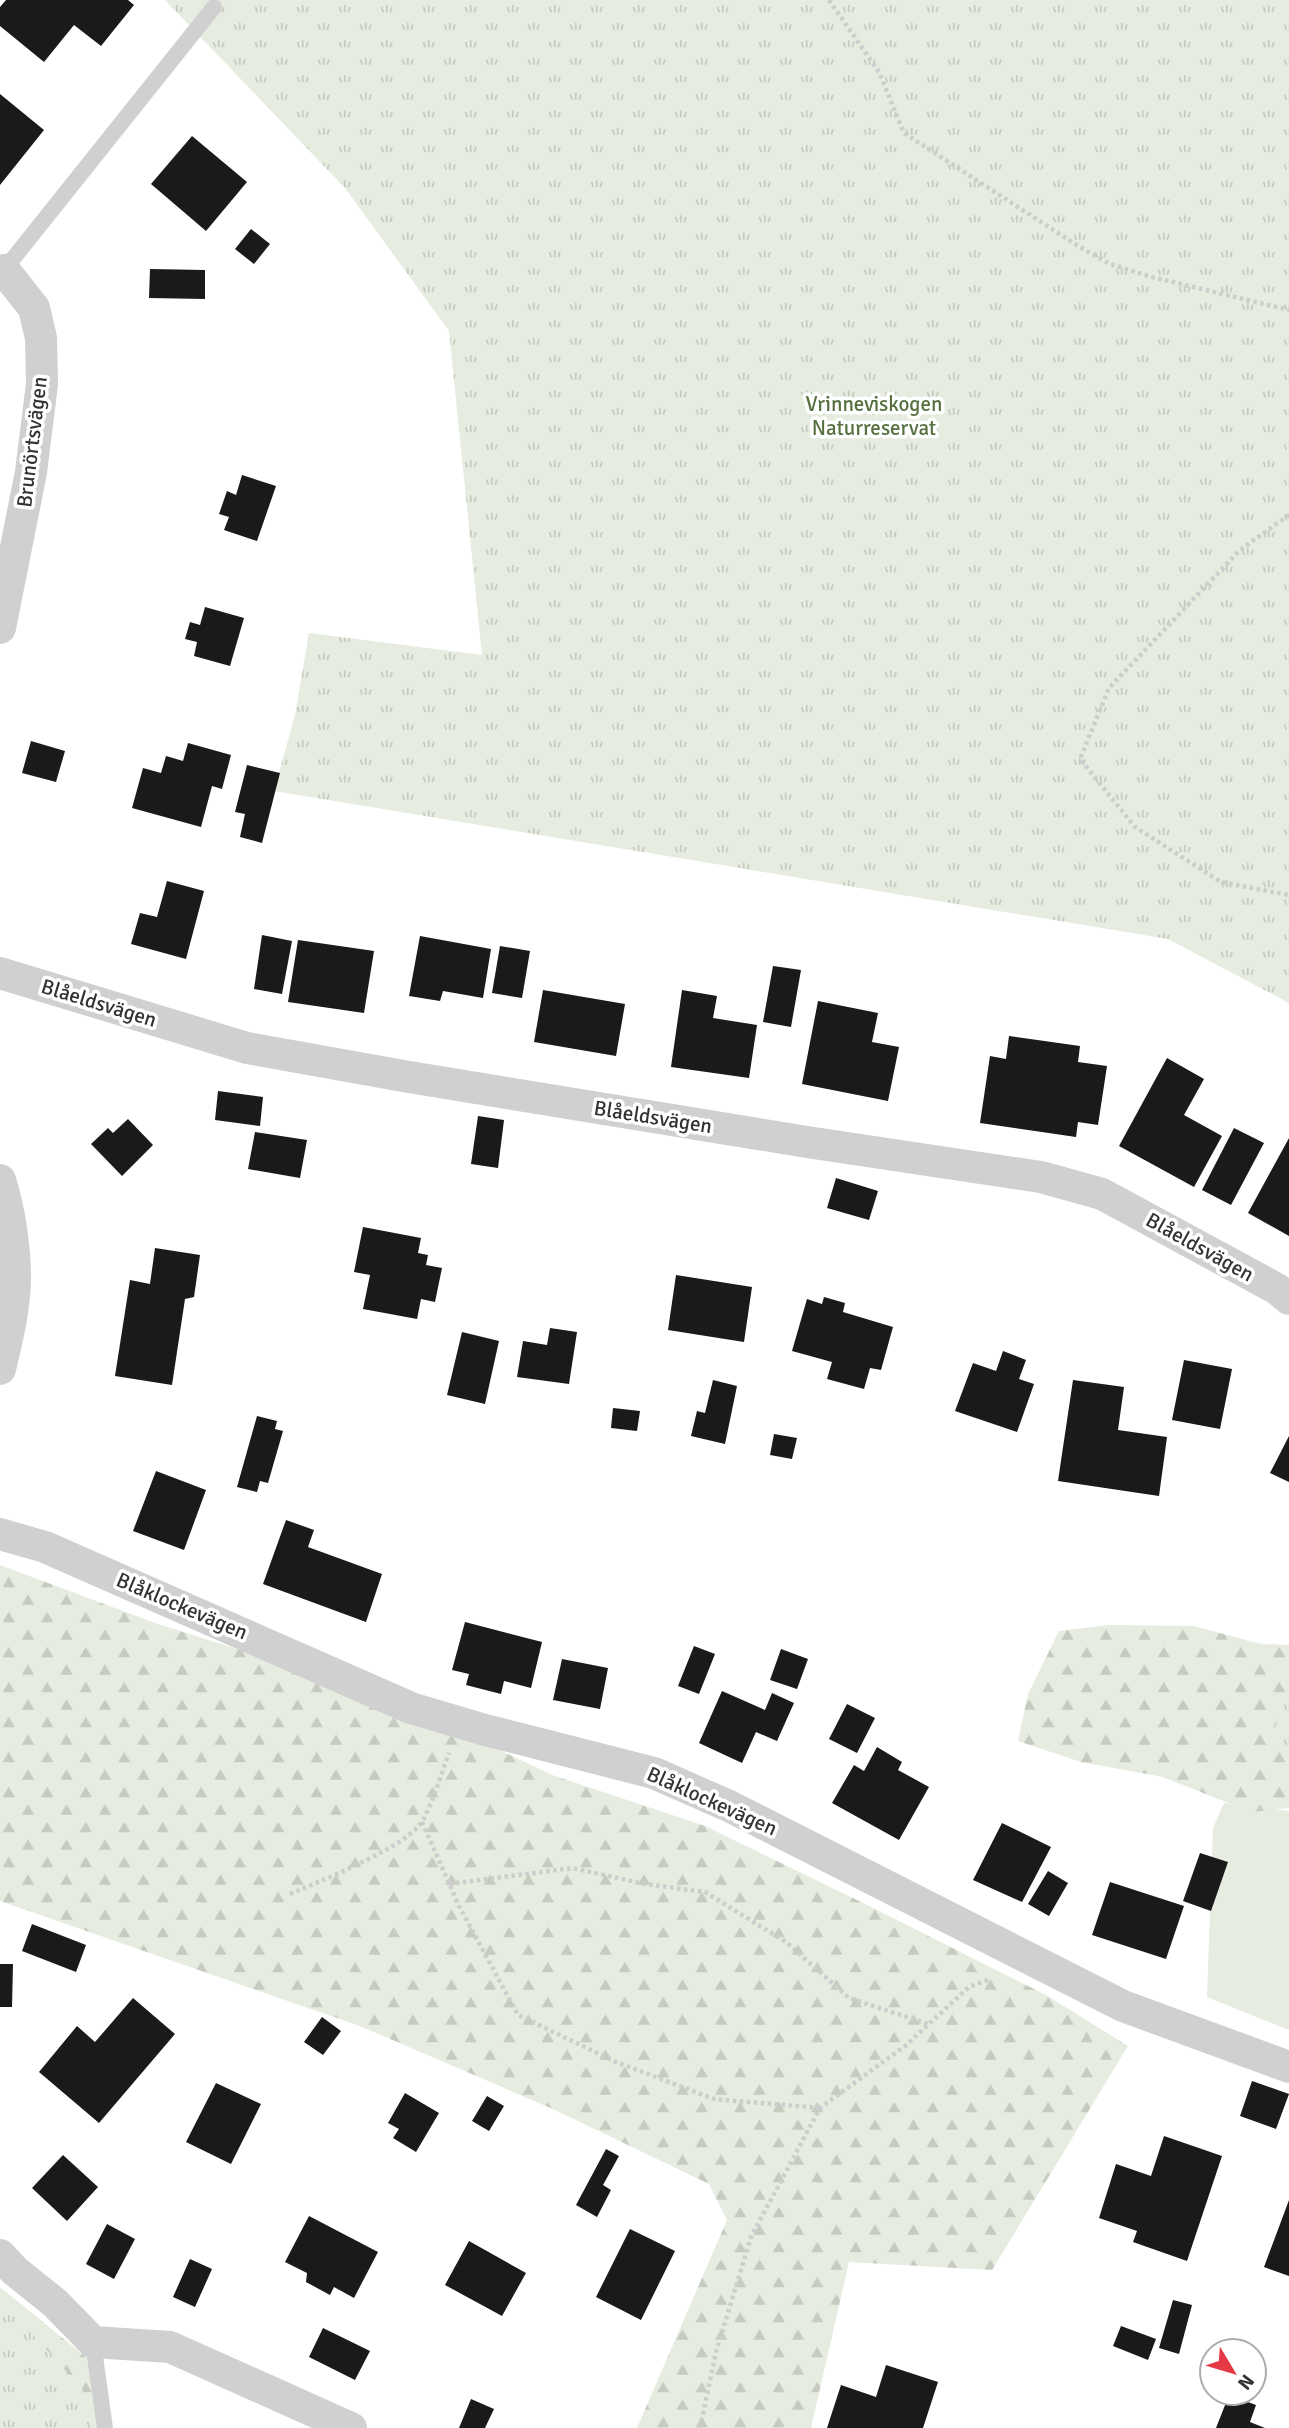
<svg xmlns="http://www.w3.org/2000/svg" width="1289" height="2428" font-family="Signika,sans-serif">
	<defs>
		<pattern id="forest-firs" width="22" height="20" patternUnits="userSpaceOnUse" patternTransform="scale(1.75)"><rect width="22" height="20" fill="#e6ecdf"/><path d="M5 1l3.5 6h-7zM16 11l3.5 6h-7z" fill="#c6cbc0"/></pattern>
		<pattern id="park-tufts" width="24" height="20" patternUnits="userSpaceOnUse" patternTransform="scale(1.75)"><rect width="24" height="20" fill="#e6ecdf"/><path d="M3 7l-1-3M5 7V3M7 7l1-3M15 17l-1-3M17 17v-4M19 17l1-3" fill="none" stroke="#c6cbc0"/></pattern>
	</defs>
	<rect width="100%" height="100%" fill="#fff"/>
	<path fill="#e6ecdf" d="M1224,1803L1289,1811V2030L1207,1997L1213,1828Z"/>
	<path fill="url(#forest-firs)" d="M0,1565L155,1623L386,1696L552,1775L705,1826L861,1902L1046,1995L1128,2046L992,2270L849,2262L811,2428H637L727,2220L709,2184L555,2110L360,2026L0,1901Z
		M1108,1625L1194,1626L1261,1644L1289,1645V1808L1251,1812L1163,1777L1081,1762L1018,1741L1028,1694L1059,1631Z
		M0,2287L97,2366L105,2428H0Z"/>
	<path fill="url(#park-tufts)" d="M165,0H1289V1003L1168,939L274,791L295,715L309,633L482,655L449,331L345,188Z
		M1289,1686V1749L1269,1746Z
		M0,2299L82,2388L92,2428H0Z"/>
	<path fill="#1a1a1a" d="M6,0H128L134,5L101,46L74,25L44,62L0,26V7Z
		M0,94L44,130L0,185Z
		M192,136L247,182L206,231L151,184Z
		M251,229L270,244L254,264L235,249Z
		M150,269L205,270V299L149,298Z
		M242,475L276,486L257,541L224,530L229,517L219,514L227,491L236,495Z
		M205,607L244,618L230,666L194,656L197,642L185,639L190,622L200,625Z
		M31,741L65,751L56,782L22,773Z
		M188,743L231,755L222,789L212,786L201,827L132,808L143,768L161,773L166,756L183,761Z
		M247,765L280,773L262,843L240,837L245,814L235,812Z
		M167,881L204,891L186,959L131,944L140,913L157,917Z
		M262,935L292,941L282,994L254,989Z
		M420,936L491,949L483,998L443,991L440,1001L409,996Z
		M298,940L374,951L364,1013L288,1002Z
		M500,946L530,951L522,998L492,993Z
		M773,966L801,970L791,1027L763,1022Z
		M543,990L625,1004L616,1056L534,1042Z
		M682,990L717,996L713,1018L757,1025L749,1078L671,1067Z
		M818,1001L878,1013L872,1042L899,1047L888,1101L802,1084Z
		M1009,1036L1080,1046L1078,1062L1107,1066L1098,1125L1078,1122L1076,1137L980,1123L990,1056L1006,1059Z
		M1167,1058L1204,1079L1184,1115L1222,1136L1194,1187L1119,1146Z
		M218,1091L263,1097L260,1126L215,1120Z
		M478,1116L504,1120L498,1168L471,1164Z
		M128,1119L153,1145L122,1176L91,1144L108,1128L113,1133Z
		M1234,1128L1264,1143L1231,1205L1202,1190Z
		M255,1132L307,1140L300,1178L248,1169Z
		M1289,1138V1236L1248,1213Z
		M836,1178L878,1191L869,1220L827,1208Z
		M363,1227L421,1238L418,1253L428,1255L426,1265L442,1268L435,1302L421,1299L417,1319L363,1309L370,1275L354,1272Z
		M155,1248L200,1255L194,1297L185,1299L172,1385L115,1376L130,1280L150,1284Z
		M676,1275L752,1287L744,1342L668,1330Z
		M824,1297L845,1303L843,1312L893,1327L881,1370L870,1368L864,1389L827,1379L832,1362L792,1351L807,1299L822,1304Z
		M550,1328L577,1332L569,1384L517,1377L523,1341L547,1345Z
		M462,1332L499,1341L485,1404L447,1395Z
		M1003,1351L1026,1360L1019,1379L1034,1384L1017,1432L955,1411L973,1363L996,1371Z
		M1184,1360L1232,1369L1220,1429L1172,1420Z
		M713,1380L737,1386L725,1444L691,1436L697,1411L705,1413Z
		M1073,1380L1124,1387L1118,1430L1167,1437L1159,1496L1058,1481Z
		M613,1408L640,1411L637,1431L611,1428Z
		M257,1416L277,1421L275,1429L283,1431L268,1483L260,1481L257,1492L237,1487Z
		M774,1434L797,1438L792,1459L770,1455Z
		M1289,1436V1482L1270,1473Z
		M156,1471L206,1490L184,1550L133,1531Z
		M286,1520L314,1530L308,1547L382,1574L366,1622L263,1584Z
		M465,1622L542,1642L531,1688L504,1681L501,1694L466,1685L469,1674L452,1670Z
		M694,1646L715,1654L699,1694L678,1686Z
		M781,1649L808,1659L797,1689L770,1680Z
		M562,1659L608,1668L600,1709L553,1700Z
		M722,1691L765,1710L772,1693L794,1703L777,1741L756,1732L742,1763L699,1743Z
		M847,1704L875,1718L857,1753L829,1739Z
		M877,1747L902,1762L898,1770L929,1787L899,1840L832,1803L854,1765L864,1771Z
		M1002,1823L1051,1847L1022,1902L973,1880Z
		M1200,1853L1228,1862L1211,1911L1183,1901Z
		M1048,1871L1068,1883L1049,1916L1028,1904Z
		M1110,1882L1184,1906L1166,1959L1092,1935Z
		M32,1924L86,1945L76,1972L22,1951Z
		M0,1964H13L12,2007H0Z
		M133,1998L175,2034L99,2123L39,2072L77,2026L95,2042Z
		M322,2017L341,2031L323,2055L304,2042Z
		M1252,2081L1289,2094L1276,2129L1240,2116Z
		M216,2083L261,2104L231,2164L186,2142Z
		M405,2093L439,2113L416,2152L393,2138L399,2129L388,2123Z
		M487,2096L504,2106L489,2131L472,2121Z
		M1164,2136L1222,2156L1187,2261L1133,2242L1137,2231L1099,2218L1116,2164L1151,2176Z
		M606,2149L619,2156L603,2185L611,2190L597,2217L576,2205Z
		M63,2155L98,2187L67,2221L32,2188Z
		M1289,2200V2276L1264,2267Z
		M309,2216L378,2252L354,2298L334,2287L330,2295L306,2282L307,2273L285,2262Z
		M107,2224L135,2239L114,2279L86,2264Z
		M630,2229L675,2251L641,2320L596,2297Z
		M469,2241L526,2273L502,2316L445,2285Z
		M190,2259L212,2269L195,2307L173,2297Z
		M1173,2300L1192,2305L1179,2354L1159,2348Z
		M1121,2326L1156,2339L1148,2360L1113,2346Z
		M323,2328L370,2351L355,2380L309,2357Z
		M886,2365L938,2382L923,2428H827L841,2385L876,2397Z
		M1229,2395L1256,2405L1250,2422L1265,2428H1216Z
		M471,2399L494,2409L485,2428H459Z"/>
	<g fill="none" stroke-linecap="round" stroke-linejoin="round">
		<path stroke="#cdcdcd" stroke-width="4.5" stroke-dasharray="3.5 3.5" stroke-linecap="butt" d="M829,0L879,72L904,133L1078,246L1110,264L1152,277L1289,310
			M1289,515L1240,550L1109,688L1080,759L1135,827L1221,882L1289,895
			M422,1822L459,1906L518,2015L616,2062L714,2099L820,2108
			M449,1884L572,1868L645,1884L705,1892L786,1942L849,1998L928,2024
			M290,1894C320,1881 408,1847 423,1820C434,1799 441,1775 449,1753
			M700,2428L716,2352L751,2237L820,2108L905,2046L969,1987L990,1979"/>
		<path stroke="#d0d0d0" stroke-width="16" d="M1,268L4,270L214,7
			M93,2342L105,2428"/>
		<path stroke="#d0d0d0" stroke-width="32" d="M0,628L31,472L42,384L41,338L34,308L4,270
			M0,973L247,1048L409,1077L807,1142L1041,1177L1102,1194L1277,1289L1289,1299
			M0,1180C9,1208 15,1247 15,1277C15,1308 7,1339 0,1369
			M0,1534L45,1547L411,1708L485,1730L654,1773L729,1806L1123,2006L1289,2067
			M0,2255L15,2271L55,2303L93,2342L170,2347L351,2428"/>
	</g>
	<g text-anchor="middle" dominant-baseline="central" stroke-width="7" stroke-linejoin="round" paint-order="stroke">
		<g font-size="21" fill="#56703f" stroke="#fff">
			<text x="874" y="404">Vrinneviskogen<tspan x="874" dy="24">Naturreservat</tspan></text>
		</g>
		<g font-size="21" fill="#333" stroke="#fff">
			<text transform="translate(32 442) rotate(-83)">Brunörtsvägen</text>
			<text transform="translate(99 1003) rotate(17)">Blåeldsvägen</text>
			<text transform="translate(653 1117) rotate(9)">Blåeldsvägen</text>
			<text transform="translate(1200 1247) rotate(29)">Blåeldsvägen</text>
			<text transform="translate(182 1606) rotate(23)">Blåklockevägen</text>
			<text transform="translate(712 1801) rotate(24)">Blåklockevägen</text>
		</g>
	</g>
	<g transform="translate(1233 2372) rotate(128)"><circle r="33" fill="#ffffff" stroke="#adadad" stroke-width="2"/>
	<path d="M0-5L12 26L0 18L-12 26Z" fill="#e63946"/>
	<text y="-10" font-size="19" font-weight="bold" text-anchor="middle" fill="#333333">N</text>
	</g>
</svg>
